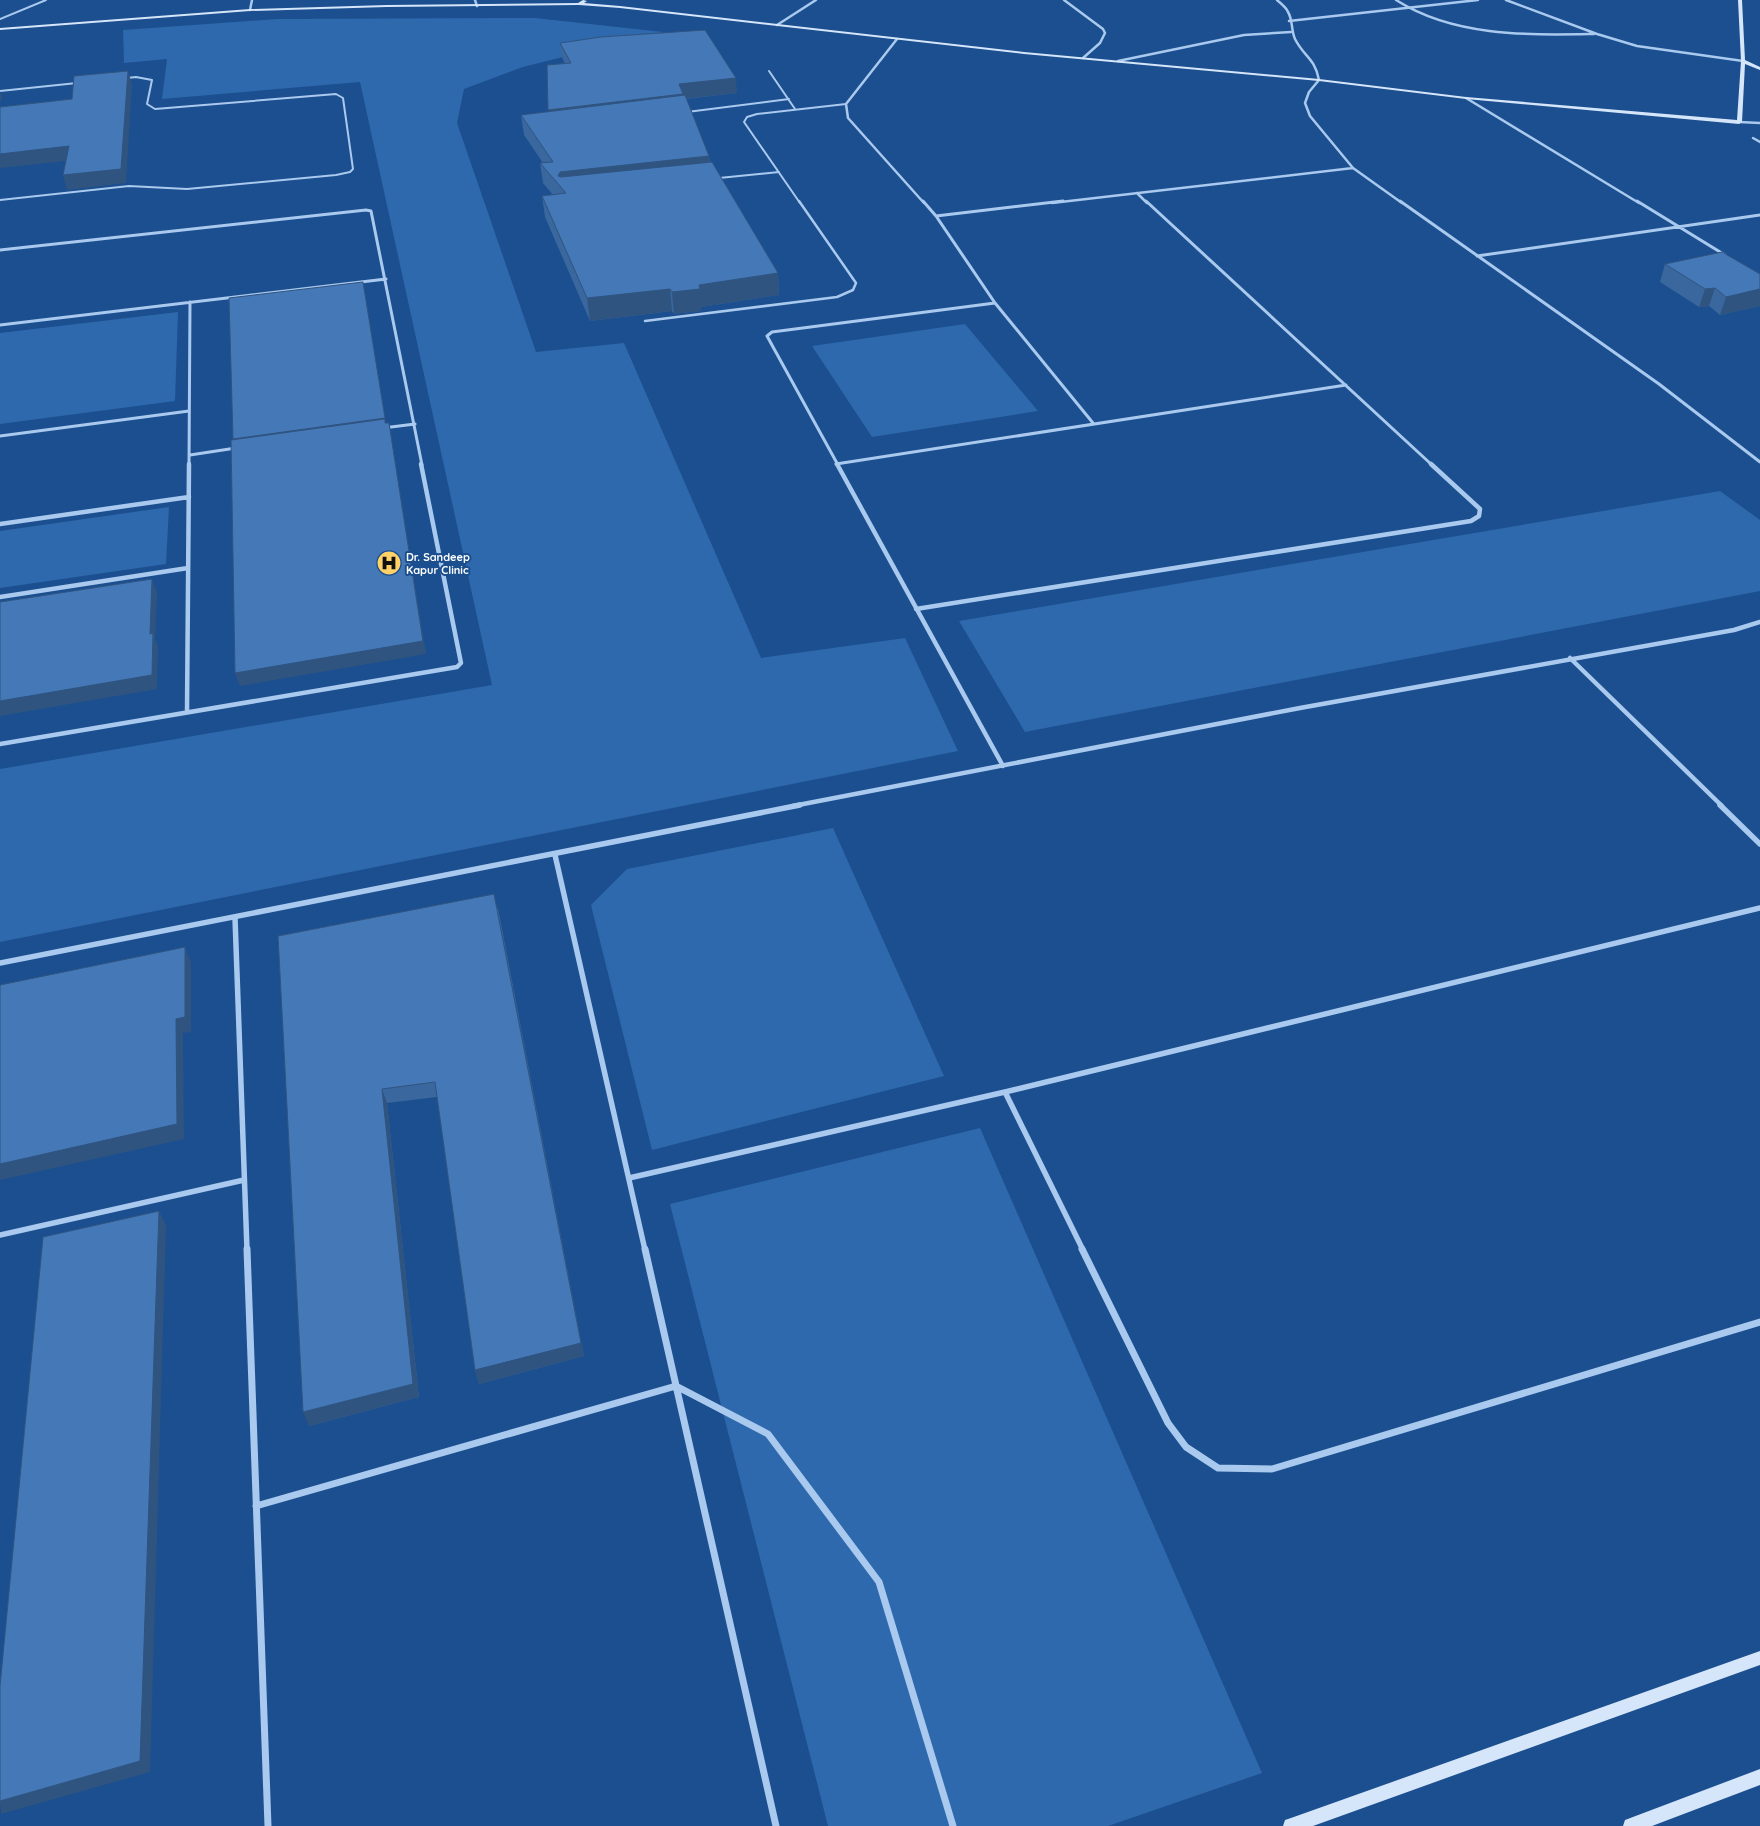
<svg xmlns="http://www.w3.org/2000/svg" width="1760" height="1826" font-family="Quicksand,sans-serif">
	<rect width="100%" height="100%" fill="#1b4f8f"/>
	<path fill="#2e69ad" d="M535,18L663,32L523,67L464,89L457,123L536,352L624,343L761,658L905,638L958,751L0,942V769L492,685L360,82L162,99L167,59L124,63L123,30L277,19Z
		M178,312L175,401L0,424V333Z
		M965,324L1038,411L872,437L812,346Z
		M1720,491L1760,520V591L1025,732L959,621Z
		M169,507L166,564L0,588V531Z
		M833,828L944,1076L652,1150L591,905L627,869Z
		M980,1128L1262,1773L1108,1826H828L670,1204Z"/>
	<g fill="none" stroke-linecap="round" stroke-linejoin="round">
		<path stroke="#a9c9ee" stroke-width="2" d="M0,19L46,0
			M769,71L795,109
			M0,91L77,83
			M687,112L789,99
			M719,178L779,172
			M0,200L129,186L187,189L336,175L350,172L353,169L343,98L336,94L155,109L147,104L152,80L136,77L127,78
			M800,203L744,122L747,117L757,114L846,104"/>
		<path stroke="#a9c9ee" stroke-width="2.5" d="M645,321L837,297L853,290L856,283L799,201"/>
		<path stroke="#a9c9ee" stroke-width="2.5" d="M475,0L477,6
			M1064,0L1103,29L1105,33L1100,43L1083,58
			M1277,0C1280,3 1286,7 1288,12C1293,20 1291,30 1295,39C1304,57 1315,58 1319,80L1309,92L1305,103L1310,116L1353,168L1402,203
			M1396,0C1454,37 1527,35 1594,34
			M1506,0L1597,34L1637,46L1743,61
			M250,10L252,0
			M1289,21L1478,0
			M777,25L816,0
			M897,39L846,104L848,118L924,203
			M1118,61L1244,35L1291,32
			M1466,98L1639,203
			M1739,122L1760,123
			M1753,138L1760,142
			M1137,193L1147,203
			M1052,203L1353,168"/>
		<path stroke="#a9c9ee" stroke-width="3" d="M923,201L936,216L995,303L1093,423
			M1146,201L1432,465
			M1400,201L1659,384L1760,462
			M1637,201L1725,255
			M936,216L1063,201
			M0,250L366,210L371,211L422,465
			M1477,256L1760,215
			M0,325L386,279
			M383,428L415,424
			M0,436L189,411
			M190,455L236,448
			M836,464L1346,385
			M189,465L190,302
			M838,465L767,336L772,332L995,303"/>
		<path stroke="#a9c9ee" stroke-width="4.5" d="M837,464L1003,766
			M0,524L189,497
			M0,597L188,568
			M916,609L1471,521L1479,516L1480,509L1431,464
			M1570,658L1722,806
			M187,712L189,464
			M0,744L457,667L461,663L421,464
			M793,806L1300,708L1734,630L1760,622"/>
		<path stroke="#a9c9ee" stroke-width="5.5" d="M1720,805L1760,844
			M555,855L645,1250
			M235,918L247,1250
			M0,963L800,805
			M1005,1092L1083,1250
			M629,1178L1005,1092L1760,908
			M0,1235L244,1180"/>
		<path stroke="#a9c9ee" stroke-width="7" d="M247,1249L268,1826
			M645,1249L776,1826
			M1082,1249L1168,1423L1186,1447L1218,1468L1272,1469L1760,1322
			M256,1506L676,1386L768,1434L879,1582L953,1826"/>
		<path fill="#d6e6fa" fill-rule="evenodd" d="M583,0L587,1L584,3L620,6L1024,52L1319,79L1466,97L1737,120L1741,61L1738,0H1742L1745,60L1760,67V70L1745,64L1742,122L1739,124L1466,99L1319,81L1024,54L620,8L579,5L387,7L250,11L0,30V28L250,9L387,5L578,3Z
			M1760,1651V1665L1313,1826H1283L1285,1820L1291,1818Z
			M1760,1769V1785L1652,1826H1623L1625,1820Z"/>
	</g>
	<path fill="#3a679d" d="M560,43L737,93L686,99L709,156L710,162L778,273L779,295L701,307V311L674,314L672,311L590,321L545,217L542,196L553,195L543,183L540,163H543L524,135L521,115L548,112L565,64L562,57Z
		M1665,264L1760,274V306L1720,315L1709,306L1699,307L1660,282Z
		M498,908L584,1356L479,1384L475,1370L437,1097L387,1103L419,1397L309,1426L278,936Z"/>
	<path fill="#305480" d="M128,71L132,84L126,183L67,190L63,175Z
		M736,78L737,93L683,99L550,125L548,110L679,84Z
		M0,91L2,97L0,103Z
		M69,146L74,160L0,168V154Z
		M709,156L711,176L559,185L558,176L560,172Z
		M778,273L779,295L701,307V311L674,314L672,292L699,285Z
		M364,288L386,424L235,445L233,439Z
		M1715,288L1709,306L1699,307L1705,289Z
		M670,289L672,311L590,321L587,298Z
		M1760,289V306L1720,315L1726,297Z
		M389,423L391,435L426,654L240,686L235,673Z
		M152,579L157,592L155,639L158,646L157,689L0,716V701L150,634Z
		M494,894L584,1356L479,1384L475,1370Z
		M185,947L191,962V1032L183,1033L184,1139L0,1180V1164L176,1019Z
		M382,1089L387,1103L419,1397L309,1426L303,1412Z
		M159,1211L166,1225L150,1772L1,1814L0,1801Z"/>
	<path fill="#4478b7" stroke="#305480" d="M705,30L736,78L679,84L683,94L548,110L547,65L571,63L560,43L601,37Z
		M128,71L121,169L63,175L69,146L0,154V107L72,99L74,76Z
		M685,95L709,156L560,172L558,176L561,177L712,162L778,273L699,285L700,289L672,292L670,289L587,298L542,196L566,193L540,163L553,162L521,115Z
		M1722,252L1760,274V289L1726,297L1715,288L1705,289L1665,264Z
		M363,282L385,418L233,439L229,298Z
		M385,419V423H389L423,641L235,673L231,440Z
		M152,579L150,634L153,633L152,675L0,701V602Z
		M494,894L581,1343L475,1370L435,1082L382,1089L413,1384L303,1412L278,936Z
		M185,947V1017L176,1019L177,1124L0,1164V985Z
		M159,1211L140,1761L0,1801V1686L43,1237Z"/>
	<defs>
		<symbol id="hospital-disc" viewBox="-11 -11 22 22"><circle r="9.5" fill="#ffd166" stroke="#1b4f8f"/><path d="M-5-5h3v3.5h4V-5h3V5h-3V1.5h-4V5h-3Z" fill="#111"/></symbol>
	</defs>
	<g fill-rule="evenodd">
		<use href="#hospital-disc" x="375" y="549" width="28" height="28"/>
	</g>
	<g text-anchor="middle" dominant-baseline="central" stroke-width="4" stroke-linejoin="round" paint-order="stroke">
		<g font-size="11" font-weight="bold" fill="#fff" stroke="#1b4f8f" text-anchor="start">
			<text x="406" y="557">Dr. Sandeep<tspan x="406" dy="13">Kapur Clinic</tspan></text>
		</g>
	</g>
</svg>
